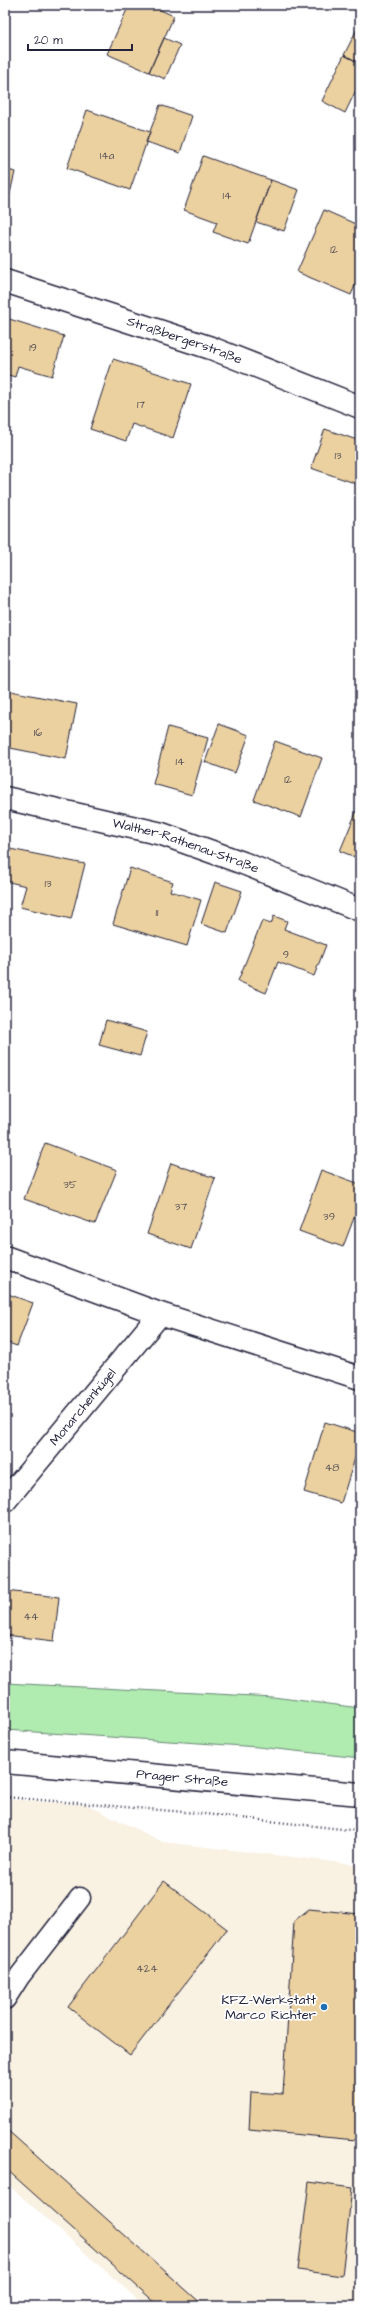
<svg xmlns="http://www.w3.org/2000/svg" width="365" height="2311" font-family="'Architects Daughter',sans-serif">
	<rect width="100%" height="100%" fill="#fff"/>
	<filter id="ink" filterUnits="userSpaceOnUse"><feTurbulence type="fractalNoise" baseFrequency=".025" numOctaves="2"/><feDisplacementMap in="SourceGraphic" scale="8" xChannelSelector="R" yChannelSelector="G"/><feConvolveMatrix kernelMatrix="1 2 1 2 8 2 1 2 1" color-interpolation-filters="sRGB"/></filter>
	<g filter="url(#ink)">
		<path fill="#f9f1e2" d="M5,1799L87,1805L163,1842L360,1865V2306H145L5,2182Z"/>
		<path fill="#b0ebb0" stroke="#698676" d="M5,1683L273,1697L360,1708V1758L258,1747L5,1730Z"/>
		<path fill="#ebd0a0" stroke="#22223b" d="M129,5H149L174,16L149,72L107,54Z
			M358,27L360,28V63L344,55Z
			M164,38L180,45L165,79L149,72Z
			M344,55L360,63V82L345,113L322,101Z
			M160,105L192,116L180,153L146,142Z
			M87,110L150,132L130,190L67,168Z
			M203,156L271,180L248,244L213,232L217,222L184,210Z
			M5,169L15,172L5,215Z
			M271,180L299,190L284,231L256,222Z
			M324,210L360,226V274L351,295L297,272Z
			M6,318L64,336L52,376L18,366L15,377L5,374Z
			M113,359L191,384L173,438L132,424L126,441L90,429Z
			M325,429L360,441V485L311,468Z
			M10,691L77,704L66,759L5,747V717Z
			M219,724L249,735L235,773L205,762Z
			M168,727L208,738L192,795L153,784Z
			M275,741L322,758L301,817L254,800Z
			M359,805H360V859L340,851Z
			M5,848L85,864L71,919L20,907L26,886L5,881Z
			M130,868L173,882L170,891L201,900L187,946L113,924Z
			M215,882L242,891L227,933L201,924Z
			M274,916L287,921L284,929L326,945L314,976L278,962L266,993L238,981L262,921L271,924Z
			M360,1011V1026L354,1023Z
			M106,1020L147,1032L140,1056L99,1045Z
			M45,1143L117,1170L95,1224L24,1199Z
			M171,1163L215,1178L191,1249L147,1234Z
			M321,1170L360,1184V1202L343,1247L299,1231Z
			M5,1293L33,1303L17,1346L5,1342Z
			M325,1422L360,1433V1442L341,1503L304,1492Z
			M5,1591L59,1597L54,1641L5,1635Z
			M164,1881L227,1929L130,2055L68,2007Z
			M309,1909L360,1914V2094L356,2140L249,2130L251,2092L283,2094L294,1921Z
			M5,2128L204,2306H159L5,2168Z
			M309,2182L352,2188L342,2276L298,2270Z"/>
		<g fill="none" stroke-linecap="round" stroke-linejoin="round">
			<defs>
				<path id="service" d="M5,1999L19,1977L80,1898"/>
				<g id="minor">
					<path id="s1" d="M5,281L211,348L360,407"/>
					<path id="s2" d="M5,798L162,834L243,863L360,910"/>
					<path d="M5,1257L160,1314L360,1378"/>
					<path id="s3" d="M5,1501L160,1314"/>
				</g>
				<g id="primary">
					<path id="s4" d="M5,1762L360,1794"/>
				</g>
			</defs>
			<use href="#service" stroke="#22223b" stroke-width="23"/>
			<use href="#minor" stroke="#22223b" stroke-width="25"/>
			<use href="#primary" stroke="#22223b" stroke-width="25"/>
			<path stroke="#22223b" stroke-width="2.5" stroke-dasharray="1 3" stroke-linecap="butt" d="M5,1797L196,1813L360,1831"/>
			<use href="#service" stroke="#fff" stroke-width="20"/>
			<use href="#minor" stroke="#fff" stroke-width="22"/>
			<use href="#primary" stroke="#fff" stroke-width="22"/>
		</g>
	</g>
	<circle fill="#1f6fb2" stroke="#fff" stroke-width="1.5" cx="324" cy="2007" r="4"/>
	<g text-anchor="middle" dominant-baseline="central" stroke-width="3.5" stroke-linejoin="round" paint-order="stroke">
		<g font-size="11" fill="#544e54">
			<text x="107" y="155">14a</text>
			<text x="227" y="195">14</text>
			<text x="334" y="249">12</text>
			<text x="33" y="347">19</text>
			<text x="141" y="404">17</text>
			<text x="338" y="455">13</text>
			<text x="38" y="732">16</text>
			<text x="180" y="761">14</text>
			<text x="288" y="779">12</text>
			<text x="48" y="883">13</text>
			<text x="157" y="912">11</text>
			<text x="286" y="954">9</text>
			<text x="70" y="1184">35</text>
			<text x="181" y="1206">37</text>
			<text x="329" y="1216">39</text>
			<text x="332" y="1467">48</text>
			<text x="31" y="1616">44</text>
			<text x="147" y="1968">424</text>
		</g>
		<g font-size="13" fill="#22223b" stroke="#fff">
			<text stroke="none"><textPath href="#s1" startOffset="189">Straßbergerstraße</textPath></text>
			<text stroke="none"><textPath href="#s2" startOffset="187">Walther-Rathenau-Straße</textPath></text>
			<text stroke="none"><textPath href="#s3" startOffset="122">Monarchenhügel</textPath></text>
			<text stroke="none"><textPath href="#s4" startOffset="178">Prager Straße</textPath></text>
		</g>
		<g font-size="13" fill="#22223b" stroke="#fff" text-anchor="end">
			<text x="316" y="2000">KFZ-Werkstatt<tspan x="316" dy="15">Marco Richter</tspan></text>
		</g>
	</g>
	<rect width="365" height="2311" fill="none" stroke="#fff" stroke-width="20"/>
	<rect x="10" y="10" width="345" height="2291" fill="none" stroke="#22223b" stroke-width="1.5" filter="url(#ink)"/>
	<path d="M28 44v6h104v-6" fill="none" stroke="#22223b" stroke-width="2"/>
	<text x="34" y="44" font-size="12" fill="#22223b" stroke="#ffffff" stroke-width="3" paint-order="stroke">20 m</text>
</svg>
